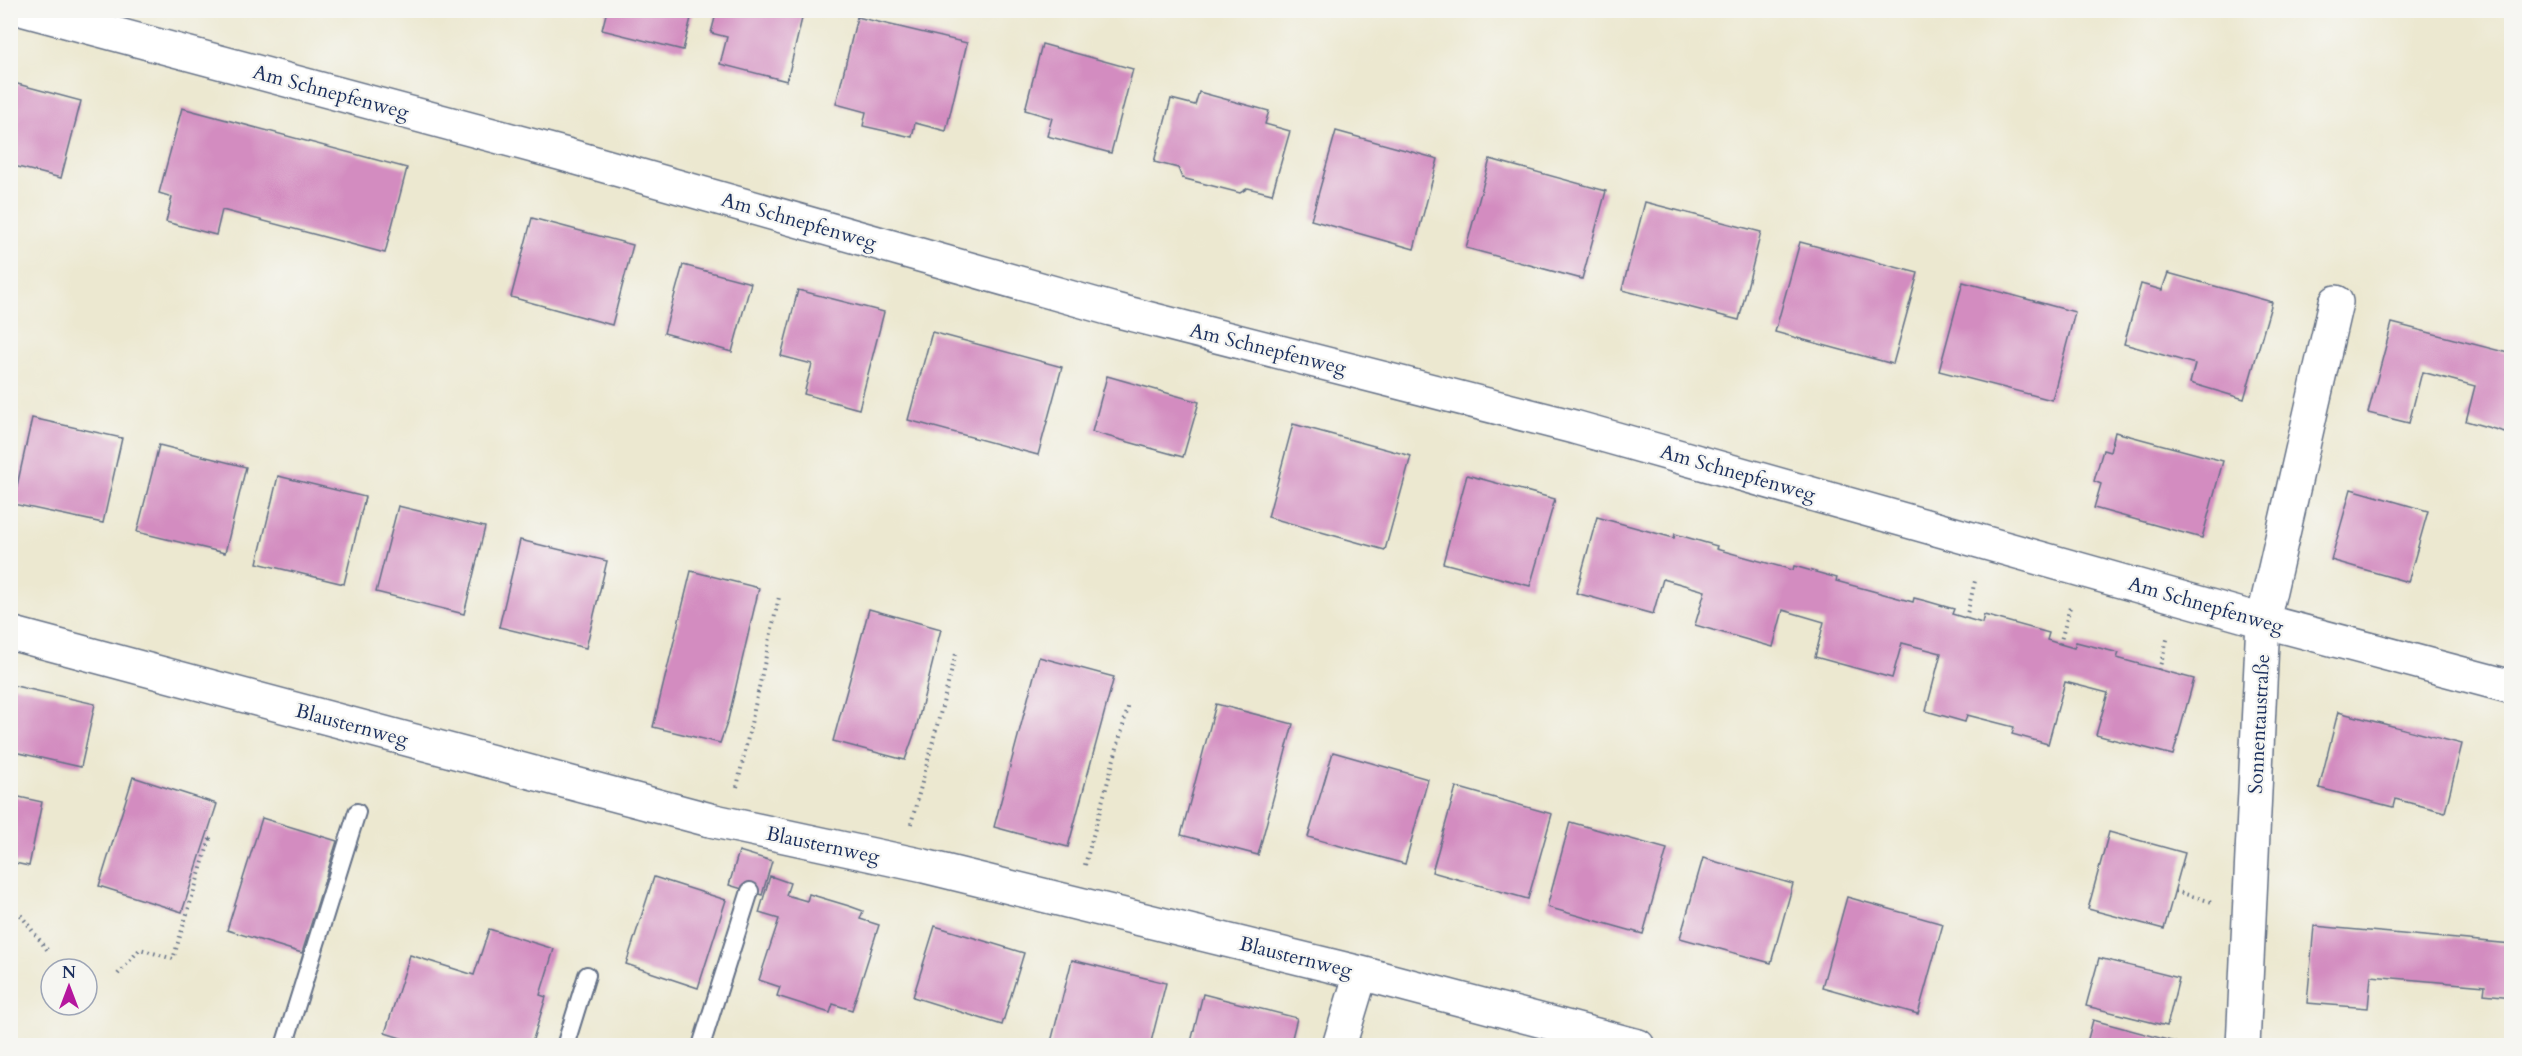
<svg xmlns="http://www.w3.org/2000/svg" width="2522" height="1056" font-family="Cardo,serif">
	<rect width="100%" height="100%" fill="#f6f6f2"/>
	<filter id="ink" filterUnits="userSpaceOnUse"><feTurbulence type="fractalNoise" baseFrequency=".0167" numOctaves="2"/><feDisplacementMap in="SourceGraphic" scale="12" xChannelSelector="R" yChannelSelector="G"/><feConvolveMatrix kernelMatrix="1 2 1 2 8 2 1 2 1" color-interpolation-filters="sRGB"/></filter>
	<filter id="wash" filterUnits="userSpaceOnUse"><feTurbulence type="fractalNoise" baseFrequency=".008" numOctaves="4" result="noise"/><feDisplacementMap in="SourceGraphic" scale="24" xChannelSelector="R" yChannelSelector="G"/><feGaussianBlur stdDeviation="1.35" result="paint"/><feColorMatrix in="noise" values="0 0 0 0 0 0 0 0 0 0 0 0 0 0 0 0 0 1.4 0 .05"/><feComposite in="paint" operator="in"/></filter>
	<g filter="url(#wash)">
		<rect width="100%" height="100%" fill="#ece8d0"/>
		<g id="blocks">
			<path fill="#d38cc0" d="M607,10H693L683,50L602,30Z
				M717,10H804L787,81L720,64L727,37L711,33Z
				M857,17L967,43L946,131L915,123L912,137L863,126L866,112L836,104Z
				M1042,44L1133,69L1111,153L1047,136L1052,118L1025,110Z
				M10,82L81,101L61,178L10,165Z
				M1199,92L1269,111L1265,124L1290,131L1272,194L1248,188L1240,193L1182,178L1178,168L1154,162L1171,99L1195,105Z
				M182,108L407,168L385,253L222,210L216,235L166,222L172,197L159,193Z
				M1336,131L1438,159L1414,249L1311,220Z
				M1490,159L1606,191L1582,279L1466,248Z
				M1645,202L1761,232L1739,320L1622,290Z
				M532,218L633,245L612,325L511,297Z
				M1800,242L1918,273L1893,364L1775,332Z
				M683,265L751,283L732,352L664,333Z
				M2168,273L2272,302L2244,399L2190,383L2195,364L2124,344L2141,284L2162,290Z
				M1963,282L2075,312L2052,400L1939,371Z
				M798,290L884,312L859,409L804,394L812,364L781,356Z
				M2392,323L2512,354V408L2505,432L2466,421L2475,386L2422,372L2409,423L2368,413Z
				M932,332L1062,367L1038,455L908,420Z
				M1107,376L1199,402L1183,457L1092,432Z
				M32,418L122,438L103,523L13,504Z
				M1293,424L1411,456L1385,550L1268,517Z
				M2115,432L2223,461L2202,538L2094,508L2101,484L2094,481L2103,450L2110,452Z
				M159,445L246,467L225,553L137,532Z
				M1467,475L1555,499L1530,586L1443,563Z
				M278,476L365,497L344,584L257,563Z
				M2351,489L2428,511L2408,582L2331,560Z
				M398,506L485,527L464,614L376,592Z
				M1597,517L1670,537L1674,538L1675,534L1717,546L1716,549L1789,569L1793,570L1794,566L1837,578L1836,581L1913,602L1914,598L1926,601L1954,609L1952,614L1982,623L1984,615L2049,633L2047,640L2060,644L2074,648L2076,642L2119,653L2117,658L2194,679L2173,755L2096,735L2108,693L2065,682L2048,744L2012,734L2014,727L1967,715L1965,722L1926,711L1941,653L1902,643L1892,678L1815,657L1824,622L1783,610L1773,647L1695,625L1705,591L1663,579L1653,614L1576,593Z
				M520,540L607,561L586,648L499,627Z
				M691,571L759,588L728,720L720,743L653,727Z
				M869,609L941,629L916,729L905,760L833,741Z
				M1039,657L1114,677L1068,847L994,827Z
				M11,685L95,704L81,767L10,751Z
				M1216,704L1293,724L1258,855L1181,835Z
				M2338,712L2462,744L2445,812L2395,799L2393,807L2319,788Z
				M1333,752L1428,779L1405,864L1308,837Z
				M133,777L217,804L182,912L99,886Z
				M1456,787L1552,814L1528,899L1432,872Z
				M10,795L42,802L29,866L10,862Z
				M262,818L337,841L302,953L227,930Z
				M1570,822L1667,849L1643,934L1547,907Z
				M2109,832L2185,853L2164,929L2088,909Z
				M739,851L772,861L762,895L729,885Z
				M1703,858L1793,884L1771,963L1680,938Z
				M770,876L790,883L786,895L807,901L809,894L849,906L863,911L860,919L879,925L852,1010L833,1004L830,1013L777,996L780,987L759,980L779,919L759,913Z
				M654,877L726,900L698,988L626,964Z
				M1847,897L1943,924L1918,1014L1822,987Z
				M935,926L1024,953L1002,1025L913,997Z
				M2314,926L2512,944V997L2484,994L2485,986L2371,976L2368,1008L2307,1003Z
				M489,929L554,949L540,995L546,997L531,1046H426L385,1033L410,955L474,975Z
				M2099,958L2179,978L2167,1026L2086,1006Z
				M1072,960L1166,983L1150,1046H1050Z
				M1203,994L1297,1018L1290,1046H1190Z
				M2093,1020L2175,1042L2174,1046H2086Z"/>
		</g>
	</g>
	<g filter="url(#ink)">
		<use href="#blocks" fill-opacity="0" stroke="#647086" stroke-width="1.5"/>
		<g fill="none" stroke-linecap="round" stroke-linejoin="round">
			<defs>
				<path id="service" d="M284,1046L357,812
					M565,1046L587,975
					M701,1046L750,891"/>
				<path id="minor" d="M25,10L563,154L1111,309L1574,427L2263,621L2512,687
					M10,633L710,820L924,866L1361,973L1638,1046
					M1339,1046L1361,973
					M2243,1046L2263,621L2336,302"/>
			</defs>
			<use href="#service" stroke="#647086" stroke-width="20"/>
			<use href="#minor" stroke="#647086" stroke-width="36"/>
			<path stroke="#647086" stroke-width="4" stroke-dasharray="1.5 4.5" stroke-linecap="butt" d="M1966,618L1975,581
				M2060,644L2070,607
				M2159,670L2168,636
				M737,787L779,597
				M911,824L957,650
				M1085,865L1129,704
				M2175,891L2212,902
				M10,910L20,914L48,951
				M118,974L140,949L173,959L210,839L206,838"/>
			<use href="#service" stroke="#fff" stroke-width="16"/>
			<use href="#minor" stroke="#fff" stroke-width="33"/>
		</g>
	</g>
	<g text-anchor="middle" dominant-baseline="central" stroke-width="4.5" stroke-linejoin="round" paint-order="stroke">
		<g font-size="20" fill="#1b2f5e" stroke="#f6f6f2">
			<text transform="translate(331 92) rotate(15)">Am Schnepfenweg</text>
			<text transform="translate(799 221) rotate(16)">Am Schnepfenweg</text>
			<text transform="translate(1268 349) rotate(14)">Am Schnepfenweg</text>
			<text transform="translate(1738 473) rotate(16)">Am Schnepfenweg</text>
			<text transform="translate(2206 605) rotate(16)">Am Schnepfenweg</text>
			<text transform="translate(2259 724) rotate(-87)">Sonnentaustraße</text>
			<text transform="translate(352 725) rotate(15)">Blausternweg</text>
			<text transform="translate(823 845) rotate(12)">Blausternweg</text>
			<text transform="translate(1296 957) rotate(14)">Blausternweg</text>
		</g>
	</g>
	<rect width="2522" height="1056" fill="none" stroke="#f6f6f2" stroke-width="36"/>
	<g transform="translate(69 987)"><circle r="28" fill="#f6f6f2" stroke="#9ea6b7" stroke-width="1.5"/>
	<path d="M0-4.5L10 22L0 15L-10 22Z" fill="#b5179e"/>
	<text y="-9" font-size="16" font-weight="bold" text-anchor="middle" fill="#1b2f5e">N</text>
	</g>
</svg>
